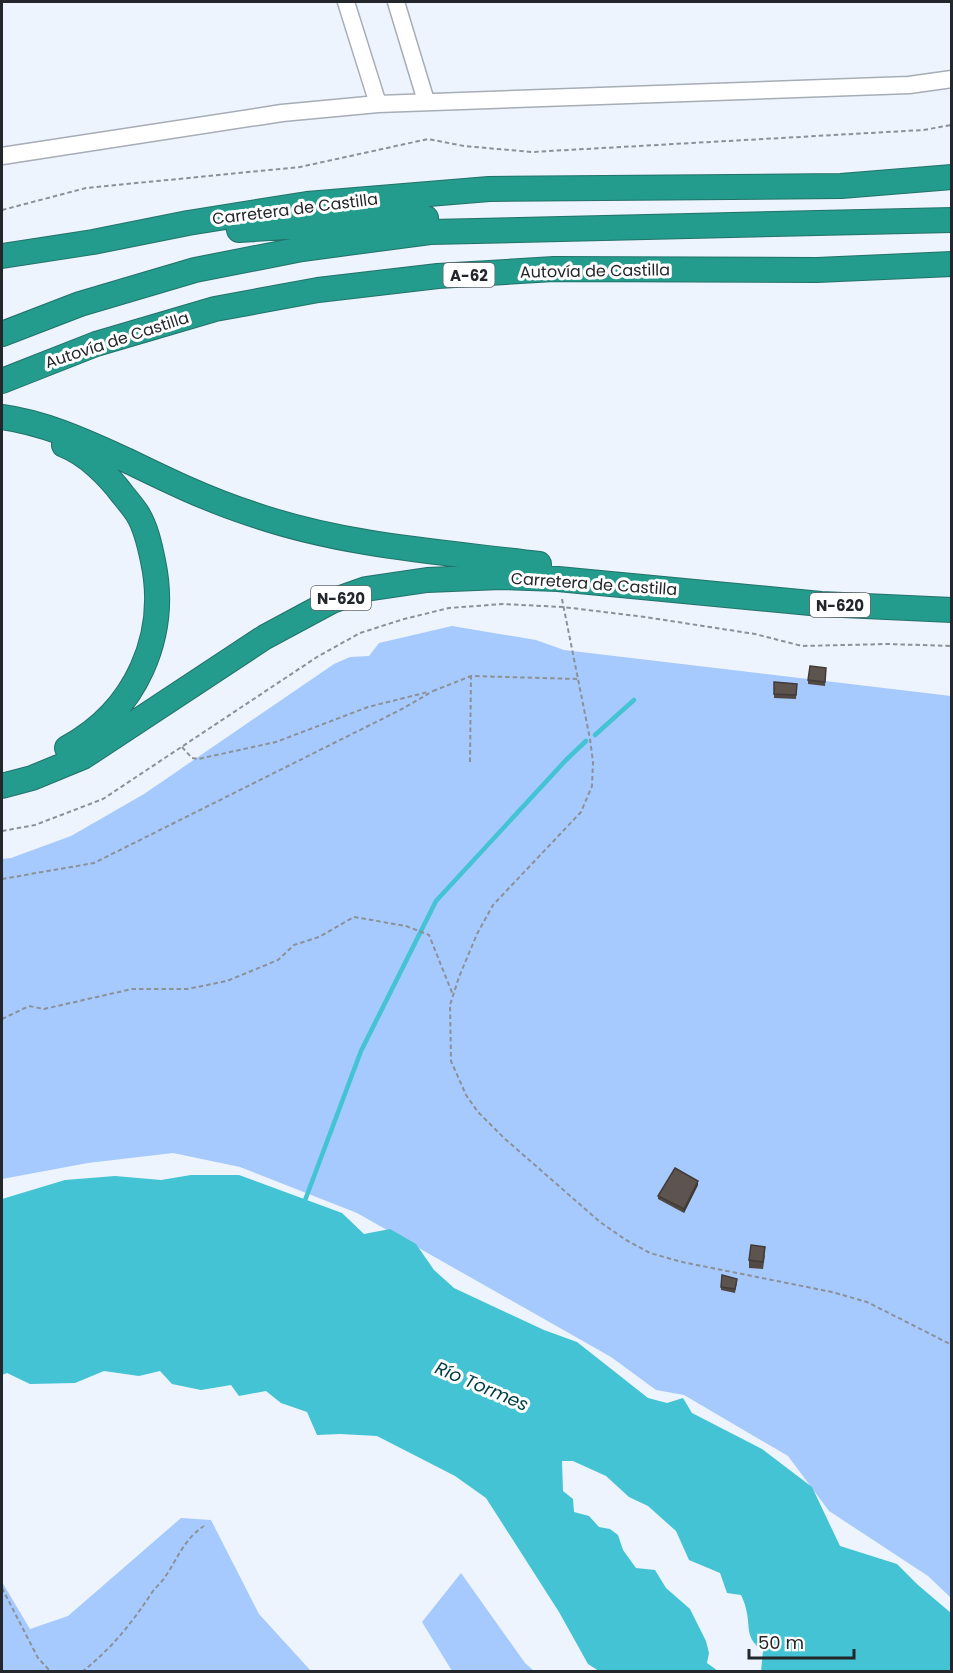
<svg xmlns="http://www.w3.org/2000/svg" width="953" height="1673" font-family="Poppins,sans-serif">
	<rect width="100%" height="100%" fill="#edf4fe"/>
	<path fill="#a6cafd" d="M452,626L536,640L564,650L951,696V1598L928,1576L829,1511L788,1456L684,1395L656,1390L611,1357L357,1213L240,1167L173,1153L88,1163L2,1179V859L11,858L71,836L144,794L334,664L350,657L369,656L379,643Z
		M181,1518L211,1520L259,1614L311,1671H2V1582L30,1629L68,1616Z
		M461,1573L525,1663L534,1671H452L422,1622Z"/>
	<path fill="#43c3d3" d="M191,1175H239L342,1213L364,1234L390,1229L416,1244L434,1270L454,1288L544,1330L577,1342L648,1398L667,1403L683,1398L692,1413L762,1449L812,1487L840,1546L897,1564L918,1585L951,1613V1671H761L763,1651C744,1637 751,1628 746,1609C745,1604 743,1599 741,1595L727,1593L720,1573L689,1560L676,1531L648,1506L629,1497L606,1476L573,1461H562L563,1491L573,1499L574,1512L589,1516L599,1527L610,1529L618,1535L623,1550L636,1568L655,1570L666,1588L690,1609L706,1641L709,1653L707,1663L718,1671H722H599L588,1664L559,1612L486,1498L455,1476L377,1436L340,1434L317,1435L307,1412L281,1403L266,1391L239,1396L231,1385L201,1390L172,1384L160,1371L139,1376L104,1371L75,1383L30,1384L7,1373L2,1375V1199L65,1180L115,1176L161,1180Z"/>
	<g fill="none" stroke-linecap="round" stroke-linejoin="round">
		<path stroke="#43c3d3" stroke-width="4.5" d="M595,735L634,700
			M304,1203L361,1051L436,901L566,760L586,741"/>
		<defs>
			<path id="minor" d="M346,2L378,104
				M396,2L426,101
				M2,156L282,113L378,104L909,85L952,79"/>
			<path id="highway" d="M239,230L426,218
				M2,256L93,242L188,223L307,204L489,189L841,186L952,177
				M2,334L80,304L195,270L302,249L430,232L952,220
				M2,381L96,344L215,309L318,290L438,276L554,269L817,270L952,264
				M2,417C46,423 86,442 126,460C167,480 208,500 252,514C344,546 443,552 539,564
				M64,445C87,454 109,476 123,495C128,501 133,507 137,513C146,527 150,546 153,561C169,636 136,711 67,748
				M2,786L32,778L83,757L265,637L332,601L366,589L427,580L501,577L558,579L821,604L952,610"/>
		</defs>
		<use href="#minor" stroke="#a6adb6" stroke-width="19"/>
		<use href="#highway" stroke="#23726a" stroke-width="26"/>
		<path stroke="#8c9198" stroke-width="2" stroke-dasharray="4.5 3" stroke-linecap="butt" d="M2,210L86,188L300,167L428,139L464,146L532,152L923,130L952,125
			M562,599L590,739L593,762L592,786L581,812L493,905L477,934L459,977L450,1005L451,1061L466,1095L478,1112L504,1138L600,1222L626,1240L650,1253L682,1262L832,1292L867,1302L952,1345
			M433,691L471,676L578,679
			M182,747L192,758L198,759L276,742L368,707L428,692
			M470,762L471,676
			M2,831L35,825L103,799L317,657L360,633L404,619L449,608L503,604L563,607L645,617L755,634L802,646L887,644L952,646
			M2,879L94,863L402,709L433,691
			M2,1019L29,1006L44,1009L132,989H187L227,981L278,960L294,945L319,937L354,917L406,926L429,935L453,995
			M2,1588L38,1658L51,1672
			M82,1672C112,1648 132,1623 153,1591C157,1586 162,1582 165,1577C178,1558 184,1539 204,1526"/>
		<use href="#minor" stroke="#fff" stroke-width="16"/>
		<use href="#highway" stroke="#239b8d" stroke-width="24"/>
	</g>
	<path fill="#514844" d="M826,668L825,686L808,684V680Z
		M774,682L797,684L796,699L774,698Z
		M698,1185L684,1213L658,1199V1196Z
		M765,1255L763,1269L749,1268V1260Z
		M737,1282L735,1293L721,1290V1287Z"/>
	<path fill="#423b37" d="M698,1181V1185L684,1213V1209Z"/>
	<path fill="#5e544f" stroke="#423b37" stroke-width="1.5" d="M810,666L826,668L825,682L808,680Z
		M774,682L797,684L796,695L774,694Z
		M675,1168L698,1181L684,1209L658,1196Z
		M751,1245L765,1247L763,1262L749,1260Z
		M722,1275L737,1279L735,1289L721,1287Z"/>
	<g text-anchor="middle" dominant-baseline="central" stroke-width="6" stroke-linejoin="round" paint-order="stroke">
		<g fill="#fff" stroke="#65676a" stroke-width="1.5">
			<rect x="443.5" y="263" width="51" height="24" rx="4.5"/>
			<rect x="311" y="586" width="60" height="24" rx="4.5"/>
			<rect x="810" y="593" width="60" height="24" rx="4.5"/>
		</g>
		<g font-size="15" font-weight="bold" fill="#23262a">
			<text x="469" y="275">A-62</text>
			<text x="341" y="598">N-620</text>
			<text x="840" y="605">N-620</text>
		</g>
		<g font-size="16" fill="#23262a" stroke="#fff">
			<text transform="translate(295 209) rotate(-7)">Carretera de Castilla</text>
			<text transform="translate(595 271) rotate(-1)">Autovía de Castilla</text>
			<text transform="translate(117 340) rotate(-18)">Autovía de Castilla</text>
			<text transform="translate(594 584) rotate(4)">Carretera de Castilla</text>
		</g>
		<g font-size="18" font-style="italic" fill="#003d44" stroke="#fff">
			<text transform="translate(482 1386) rotate(23)">Río Tormes</text>
		</g>
	</g>
	<rect width="953" height="1673" fill="none" stroke="#23262a" stroke-width="6"/>
	<path d="M749 1649v9h105v-9" fill="none" stroke="#23262a" stroke-width="3"/>
	<text x="758" y="1649" font-size="18" fill="#23262a" stroke="#ffffff" stroke-width="4.5" paint-order="stroke">50 m</text>
</svg>
